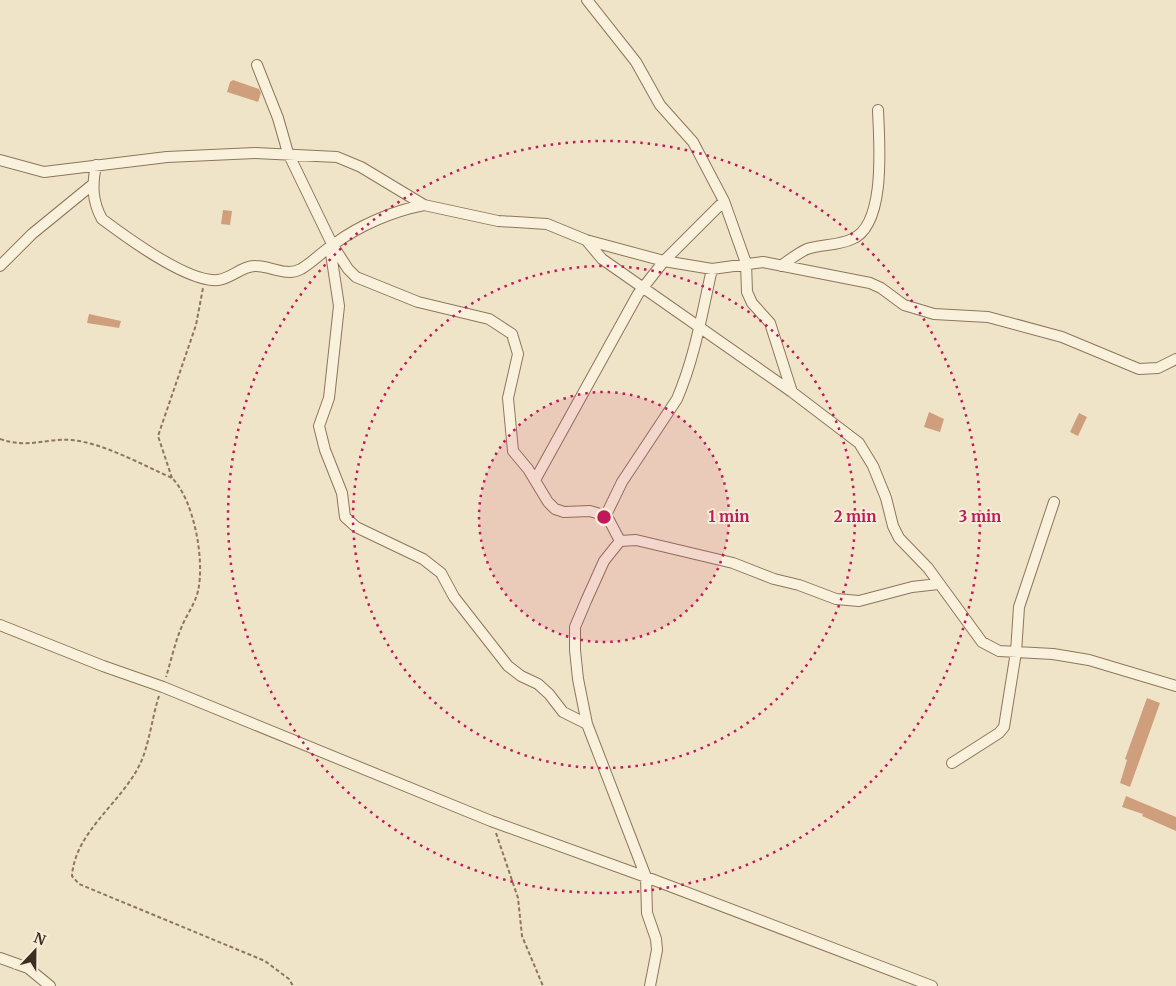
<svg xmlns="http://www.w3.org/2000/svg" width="1176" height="986" font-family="Merriweather,serif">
	<rect width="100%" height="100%" fill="#f0e4c8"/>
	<path fill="#cf9f7d" d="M233,80L259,89L261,93L258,102L227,92L230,82Z
		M223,210L232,211L230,225L221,224Z
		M89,314L121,321L119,328L87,323Z
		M929,412L944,419L940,432L924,427Z
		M1079,413L1087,417L1078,436L1070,432Z
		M1147,698L1160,703L1130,787L1120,783L1127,760L1125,759Z
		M1126,796L1176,817V831L1142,816L1143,814L1122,807Z"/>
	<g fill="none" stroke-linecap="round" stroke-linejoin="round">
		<defs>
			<path id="minor" d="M587,0L636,62L660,105L693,142L724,201L746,263L747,292L752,303L770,323L792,392
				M257,65L278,118L288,153L332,244L348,269L356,277L418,302L489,319L512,334L518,354L508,398L513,451L528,469L548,502L555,509L564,512L590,511L600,514L609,520L620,541
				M0,160L44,172L167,157L255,153L337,157L361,167L424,205L498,221L547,224L586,240L664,261L712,269L763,262L870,283L881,288L904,305L934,314L988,317L1062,337L1139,369L1158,368L1176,359
				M96,165C92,185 92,201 102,219C126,237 188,283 218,280C231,279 243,265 256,266C271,266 286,277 301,269C313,262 323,251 334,244C360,225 393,211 424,205
				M586,240L602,259L792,392L859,443L873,466L886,498L893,526L899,538L928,568L982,642L999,651L1053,654L1089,660L1176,686
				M330,247L339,306L329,398L319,426L325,450L342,493L345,517L356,527L423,559L441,573L454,597L508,666L521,676L538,684L549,694L563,712L587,724
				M0,266L32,234L92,185
				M781,266C789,260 798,253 807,249C821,244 838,246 852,239C887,225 879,140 878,110
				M535,480L638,294L664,261L724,201
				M605,517L622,482L677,399C695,357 702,313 712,269
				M0,625L103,666L163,687L491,821L646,877L932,986
				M952,763L999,733L1004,727L1016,652L1019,607L1054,502
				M0,958L28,968L50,986
				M650,986L657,950L656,939L647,913L646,877L587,724L578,679L575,650V627L586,601L604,561L620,541L636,540L733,563L774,579L799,585L836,599L859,601L912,587L938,584"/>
		</defs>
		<use href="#minor" stroke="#8d765c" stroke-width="12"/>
		<path stroke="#8d765c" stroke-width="2" stroke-dasharray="4 2.5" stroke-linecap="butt" d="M0,439C29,449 44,438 72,440C103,443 143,465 172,478C194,500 205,560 198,591C195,604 187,614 182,626C175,642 171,661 166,677
			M172,478L158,436L196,325L203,288
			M159,696C152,717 149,747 139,766C120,804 75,832 72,876L79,884L265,961L289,979L293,986
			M496,833L518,898L522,936L543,986"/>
		<use href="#minor" stroke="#faf1dc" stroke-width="10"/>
	</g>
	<circle cx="604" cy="517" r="125" fill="#c2185b" fill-opacity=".12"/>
	<g fill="none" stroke="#c2185b" stroke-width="2.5" stroke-dasharray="2.5 5">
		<circle cx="604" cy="517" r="125"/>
		<circle cx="604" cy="517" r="251"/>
		<circle cx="604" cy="517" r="376"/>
	</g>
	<circle cx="604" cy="517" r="8" fill="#c2185b" stroke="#f7eed8" stroke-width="2.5"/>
	<g font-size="15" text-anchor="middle" font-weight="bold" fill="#c2185b" stroke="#f7eed8" stroke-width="4" stroke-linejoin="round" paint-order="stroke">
		<text x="729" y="522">1 min</text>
		<text x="855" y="522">2 min</text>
		<text x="980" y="522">3 min</text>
	</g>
	<g transform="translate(35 951) rotate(22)" stroke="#f7eed8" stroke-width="4" paint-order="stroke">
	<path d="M0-4L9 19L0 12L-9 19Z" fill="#3d2e20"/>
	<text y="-8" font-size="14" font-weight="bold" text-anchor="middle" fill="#3d2e20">N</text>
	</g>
</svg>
